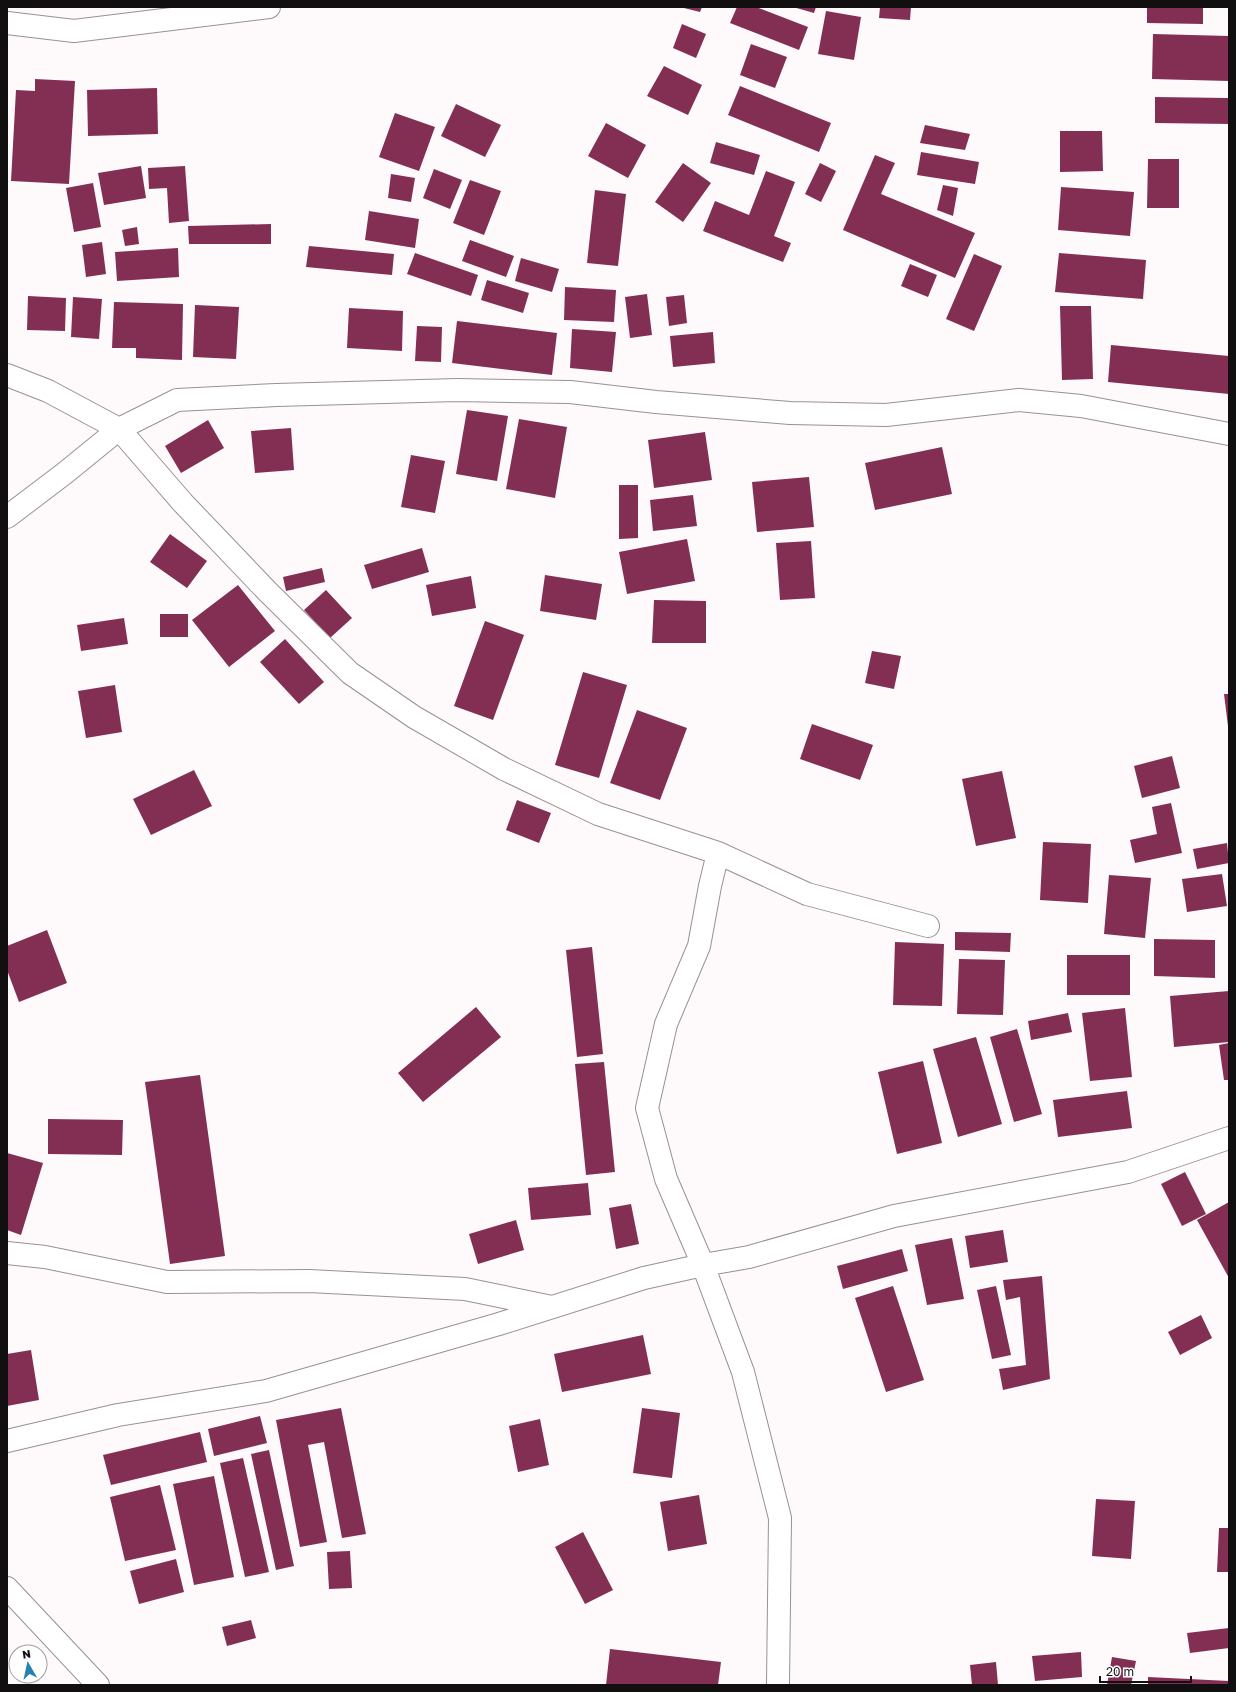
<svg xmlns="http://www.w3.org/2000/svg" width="1236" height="1692" font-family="'Golos Text',sans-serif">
	<rect width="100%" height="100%" fill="#fef9fb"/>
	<path fill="#822f53" d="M680,7H702L700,12Z
		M737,7H756L808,27L799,50L730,23Z
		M793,7H816L814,13Z
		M880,7H911L910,20L879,18Z
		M1147,7H1203V24L1147,23Z
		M826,11L861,17L854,60L818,54Z
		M682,24L706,34L696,58L673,48Z
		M1153,34L1229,36V81L1152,79Z
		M751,44L787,57L775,88L740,75Z
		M664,66L702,85L688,115L647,96Z
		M35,79L75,81L69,184L11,181L16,90L35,91Z
		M740,86L831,123L819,152L728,115Z
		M157,88L158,134L88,136L87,90Z
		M1155,97L1229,98V124L1155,123Z
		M456,104L501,125L485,157L441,136Z
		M395,113L435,127L419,171L379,157Z
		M606,123L646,145L628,178L588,156Z
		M925,125L970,134L965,150L920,143Z
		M1060,131H1102L1103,171L1060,172Z
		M716,142L760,155L754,175L710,163Z
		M921,152L979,162L975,184L917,175Z
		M875,155L895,163L881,194L975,233L955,278L843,230Z
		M1148,159H1179V208H1147Z
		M683,163L711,183L683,222L655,202Z
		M820,163L836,171L821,202L805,194Z
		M141,166L146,198L104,205L98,173Z
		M185,166L189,221L169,223L167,188L149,189L148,168Z
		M434,169L462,180L450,209L423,198Z
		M766,171L795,182L774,236L791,243L783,262L703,231L715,201L749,215Z
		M391,174L415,178L411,202L388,198Z
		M470,180L501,191L484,235L453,223Z
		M93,183L101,227L74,232L66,188Z
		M943,185L958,188L953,216L937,210Z
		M1061,187L1134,192L1130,236L1058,230Z
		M595,190L626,194L618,266L587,263Z
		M369,211L419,219L415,248L365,240Z
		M271,224V244H189L188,226Z
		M137,227L139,244L125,246L122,230Z
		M470,240L514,256L506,277L462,261Z
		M102,242L106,274L86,277L82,245Z
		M309,246L394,254L392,275L306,267Z
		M178,248L179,277L117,281L115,252Z
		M415,253L478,275L471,296L407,274Z
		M1059,253L1146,260L1143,299L1055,292Z
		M974,254L1002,266L974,331L946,319Z
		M521,258L559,269L552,292L515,281Z
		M910,264L937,275L928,297L901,286Z
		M487,280L529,293L523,313L481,300Z
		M565,287L616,290L614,322L564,320Z
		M647,294L652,335L630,338L625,297Z
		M684,295L687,323L669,326L666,297Z
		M28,296L66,298L65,331L27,330Z
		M73,297L102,299L99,339L71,337Z
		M114,302L183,304L182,360L136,358V348H112Z
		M195,305L239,307L236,359L193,357Z
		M1060,306H1091L1093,379L1062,380Z
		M349,308L403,311L402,351L347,348Z
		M457,321L557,333L552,375L452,363Z
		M417,326L442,327L441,362L415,361Z
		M572,329L616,332L612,372L570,368Z
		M713,332L715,363L673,367L670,336Z
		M1111,345L1229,356V394L1108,382Z
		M467,410L508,416L497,481L456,474Z
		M519,419L567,427L555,498L506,489Z
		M208,420L224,448L181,473L165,446Z
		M291,428L294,470L255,473L251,431Z
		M705,432L712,480L654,488L648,440Z
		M942,447L952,494L875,510L865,463Z
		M411,455L445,461L435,513L401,507Z
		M809,477L814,527L757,532L752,482Z
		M619,485H638V538L619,539Z
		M693,495L697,526L653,531L650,500Z
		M170,534L207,561L187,588L150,562Z
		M687,539L695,581L627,594L619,552Z
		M811,541L815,598L780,600L776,543Z
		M422,548L429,572L372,589L364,565Z
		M322,568L325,582L286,591L283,577Z
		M545,575L602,584L596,620L540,611Z
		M471,576L476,608L432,616L426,585Z
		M238,585L275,631L229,667L192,620Z
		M326,590L352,618L330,638L304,610Z
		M654,600L706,601V643H652Z
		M160,614H188V637H160Z
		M124,618L128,644L81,651L77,625Z
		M485,621L524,635L493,720L454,706Z
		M285,639L324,682L299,704L260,662Z
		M872,651L901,656L894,689L865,683Z
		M583,672L627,685L599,778L555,765Z
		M115,685L122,732L86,738L78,691Z
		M1224,694H1229V726H1228Z
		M637,710L687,728L660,800L610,783Z
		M812,724L873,745L860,780L800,759Z
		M1172,756L1180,788L1142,798L1134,766Z
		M194,770L212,806L151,835L133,799Z
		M1002,771L1016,838L976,846L962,779Z
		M517,800L551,813L539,843L506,830Z
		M1171,803L1182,853L1135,863L1130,840L1157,834L1152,807Z
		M1043,842L1091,844L1088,903L1040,900Z
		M1227,843L1229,863L1197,869L1193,849Z
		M1222,874L1227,906L1187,912L1182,879Z
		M1109,875L1151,878L1145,938L1104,934Z
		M47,930L67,983L19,1002L7,970V946Z
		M955,932L1011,933L1010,952L955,950Z
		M1154,939L1215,940V978L1154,976Z
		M895,942L944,944L942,1006L893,1005Z
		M592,947L603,1054L577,1057L566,950Z
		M1067,955H1130V995H1067Z
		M959,959L1005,960L1003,1015L957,1014Z
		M1229,991V1042L1174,1047L1170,996Z
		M476,1007L501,1037L423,1102L398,1073Z
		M1125,1008L1132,1077L1090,1081L1082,1013Z
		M1068,1013L1072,1032L1031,1040L1028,1021Z
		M1017,1029L1042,1114L1014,1122L990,1037Z
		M976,1037L1002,1124L958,1137L933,1049Z
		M1229,1043V1080H1224L1219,1045Z
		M923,1061L942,1143L897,1154L878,1072Z
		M604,1062L615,1172L586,1175L575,1064Z
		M200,1075L225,1256L170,1264L145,1082Z
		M1127,1091L1132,1128L1058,1137L1053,1100Z
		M48,1119L123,1120L122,1155L48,1154Z
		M7,1153L43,1163L21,1235L7,1230Z
		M1185,1172L1206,1214L1182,1226L1161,1184Z
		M588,1183L591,1215L531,1220L528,1188Z
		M1229,1202V1278L1197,1220Z
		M631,1204L639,1244L616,1249L609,1208Z
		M516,1220L524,1250L478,1264L469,1234Z
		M1003,1230L1008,1262L970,1268L965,1236Z
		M952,1238L964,1299L927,1305L915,1245Z
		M902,1249L908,1271L843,1289L837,1266Z
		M1042,1276L1050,1379L1003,1390L999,1369L1026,1365L1020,1297L1006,1300L1003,1280Z
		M893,1286L924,1380L886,1392L855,1298Z
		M996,1286L1011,1355L992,1359L977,1290Z
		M1201,1315L1212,1338L1180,1355L1168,1332Z
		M643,1335L651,1374L562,1392L554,1354Z
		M31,1350L39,1400L7,1406V1354Z
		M341,1408L366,1534L342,1538L324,1442L308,1445L327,1542L300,1547L276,1420Z
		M642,1408L680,1413L672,1478L633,1473Z
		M260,1416L267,1443L214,1456L208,1429Z
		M540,1419L549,1465L518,1472L509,1426Z
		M200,1432L207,1462L111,1485L103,1455Z
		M269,1450L294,1566L276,1570L251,1454Z
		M243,1458L269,1572L245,1577L220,1463Z
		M214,1476L234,1577L194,1585L173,1484Z
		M160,1485L176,1550L125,1561L110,1497Z
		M699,1495L707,1544L668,1551L660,1502Z
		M1096,1499L1135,1501L1131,1559L1092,1556Z
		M1219,1528H1229V1572H1217Z
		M583,1532L613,1590L585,1604L555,1547Z
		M350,1551L352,1588L329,1589L327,1552Z
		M176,1559L184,1592L139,1604L130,1571Z
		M251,1620L256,1638L227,1646L222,1627Z
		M1229,1628V1648L1190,1653L1187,1633Z
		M610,1649L721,1662L718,1685H606Z
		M1081,1652L1082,1677L1035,1681L1032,1656Z
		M1112,1657L1136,1661L1131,1685H1107Z
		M996,1662L998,1685H972L970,1665Z
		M1148,1677L1229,1681V1685H1148Z"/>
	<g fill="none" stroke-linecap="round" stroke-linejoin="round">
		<defs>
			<path id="street" d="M7,23L74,31L269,7
				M7,375L48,391L119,429L183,503L267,591L350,673L414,717L504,769L598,814L718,853L710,886L699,946L666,1024L647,1108L666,1179L703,1265L743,1372L780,1518L778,1685
				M7,517L65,473L119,429L177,400L276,395L457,390L570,392L656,402L790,413L886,415L1019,400L1081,406L1229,434
				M718,853L807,894L928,926
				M7,1253L45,1257L167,1282L309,1281L465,1289L552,1307
				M7,1441L118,1415L266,1391L499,1324L644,1278L703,1265L749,1257L894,1216L1128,1172L1229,1138
				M7,1588L98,1685"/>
		</defs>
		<use href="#street" stroke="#999193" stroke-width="24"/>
		<use href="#street" stroke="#fff" stroke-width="22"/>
	</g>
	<rect width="1236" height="1692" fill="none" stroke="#120f10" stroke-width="16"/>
	<g transform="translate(28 1664) rotate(351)"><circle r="19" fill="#ffffff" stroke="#a09f9f"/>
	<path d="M0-3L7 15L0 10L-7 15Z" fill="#2583af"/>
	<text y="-6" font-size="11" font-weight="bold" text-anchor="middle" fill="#120f10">N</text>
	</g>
	<path d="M1100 1676v6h91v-6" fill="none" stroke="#120f10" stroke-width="2"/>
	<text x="1106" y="1676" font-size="12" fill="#120f10" stroke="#ffffff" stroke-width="3" paint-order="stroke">20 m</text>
</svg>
